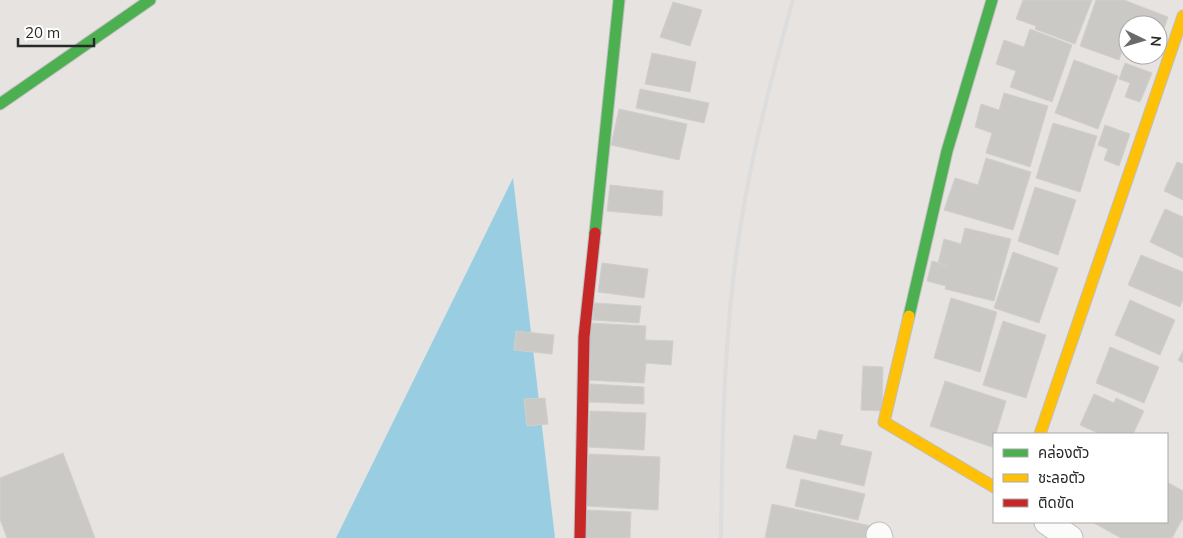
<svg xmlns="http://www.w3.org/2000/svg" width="1183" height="538" font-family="Mulish,'Noto Sans Thai',sans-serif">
	<rect width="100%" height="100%" fill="#e6e3e0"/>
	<path fill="#99cee2" d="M513,178L555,538H336Z"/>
	<path fill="#cbc9c6" stroke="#d1cfcc" d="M1023,0H1092L1075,44L1035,29L1036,26L1016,19Z
		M1096,0H1124L1168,17L1159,43L1158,25H1128V34L1119,60L1080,46Z
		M673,2L702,10L690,46L660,37Z
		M1030,29L1072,45L1052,102L1010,87L1016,71L996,64L1004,40L1024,47Z
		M652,53L696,62L690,92L645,84Z
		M1074,60L1118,76L1098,129L1055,113Z
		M1125,63L1152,73L1140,102L1125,97L1130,83L1119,79Z
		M640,89L709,103L704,123L636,108Z
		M1004,93L1048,106L1030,167L986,153L992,133L975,127L981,104L999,110Z
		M619,109L687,124L679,160L611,145Z
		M1053,123L1097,136L1080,192L1036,178Z
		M1105,125L1130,134L1119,166L1104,160L1108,149L1098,145Z
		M986,158L1031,172L1013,230L944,210L955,178L978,185Z
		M1177,162L1183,164V200L1164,191Z
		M610,185L663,191L662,216L607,211Z
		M1035,187L1076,200L1058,255L1018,241Z
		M1165,209L1183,217V258L1150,242Z
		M965,228L1011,239L994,301L945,289L946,286L927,281L932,261L949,266L938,263L944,239L961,244Z
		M1013,252L1058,268L1039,323L994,308Z
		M1141,255L1183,272V299L1180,307L1128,285Z
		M602,263L648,269L644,298L598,292Z
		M951,298L997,312L980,372L934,358Z
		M1130,300L1175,320L1160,355L1115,335Z
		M594,303L641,306L639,323L593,320Z
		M1003,321L1046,335L1026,398L983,385Z
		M590,323L646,326L645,340L673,341L671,365L646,363L644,383L587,380Z
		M516,331L554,335L552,354L514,350Z
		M1110,347L1159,367L1144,403L1096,383Z
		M1183,351V363L1178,360Z
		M863,366L883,367L882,411L861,410Z
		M945,381L1006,401L992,447L930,426Z
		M590,384L644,387V404L589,402Z
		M1094,394L1114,403L1116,398L1144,411L1133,434H1100L1080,425Z
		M545,398L548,424L527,426L524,399Z
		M590,411L646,413L644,450L589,447Z
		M819,430L843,435L840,445L872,452L864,486L786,468L794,435L816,440Z
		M63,453L95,538H7L0,519V478Z
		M589,454L660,457L658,510L586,506Z
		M801,479L865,494L858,520L795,506Z
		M1167,482L1183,491V518L1172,538H1121L1092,522H1167Z
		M772,504L871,526L868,538H765Z
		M585,510L631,512L630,538H584Z"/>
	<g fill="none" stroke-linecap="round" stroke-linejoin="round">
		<defs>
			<path id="street" d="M1047,522L1070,538
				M879,535L880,538"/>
			<path id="fast" d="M0,104L150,0
				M595,233L619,0
				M909,316L947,151L992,0"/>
			<path id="slow" d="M909,316L884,422L994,487
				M1040,434L1183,16"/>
			<path id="jam" d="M580,538L584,337L595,233"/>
		</defs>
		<use href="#street" stroke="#c0bfc0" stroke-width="27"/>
		<use href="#fast" stroke="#c0bfc0" stroke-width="13"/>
		<use href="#slow" stroke="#c0bfc0" stroke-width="13"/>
		<use href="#jam" stroke="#c0bfc0" stroke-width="13"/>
		<use href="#street" stroke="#fbfbfa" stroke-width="25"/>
		<use href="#fast" stroke="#4caf50" stroke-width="11"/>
		<use href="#slow" stroke="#ffc107" stroke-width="11"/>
		<use href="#jam" stroke="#c62828" stroke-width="11"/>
		<path stroke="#ddddde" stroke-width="4" d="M721,538C722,431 724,323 742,217C754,144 773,72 793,0"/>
	</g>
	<rect x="993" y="433" width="175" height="90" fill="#ffffff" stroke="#a9a9a9"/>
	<rect x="1003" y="449" width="25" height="8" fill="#4caf50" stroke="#a9a9a9"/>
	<text x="1038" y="458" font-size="15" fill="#292929">คล่องตัว</text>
	<rect x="1003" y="474" width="25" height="8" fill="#ffc107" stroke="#a9a9a9"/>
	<text x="1038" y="483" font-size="15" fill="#292929">ชะลอตัว</text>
	<rect x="1003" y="499" width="25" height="8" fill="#c62828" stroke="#a9a9a9"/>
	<text x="1038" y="508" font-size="15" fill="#292929">ติดขัด</text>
	<g transform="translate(1143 40) rotate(95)"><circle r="24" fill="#ffffff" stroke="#a9a9a9"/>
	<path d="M0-4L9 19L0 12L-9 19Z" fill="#6b6a69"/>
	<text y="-8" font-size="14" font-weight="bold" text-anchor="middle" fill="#292929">N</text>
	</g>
	<path d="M18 38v8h76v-8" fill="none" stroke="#292929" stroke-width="2.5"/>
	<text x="25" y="38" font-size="15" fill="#292929" stroke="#ffffff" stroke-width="4" paint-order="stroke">20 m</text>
</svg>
